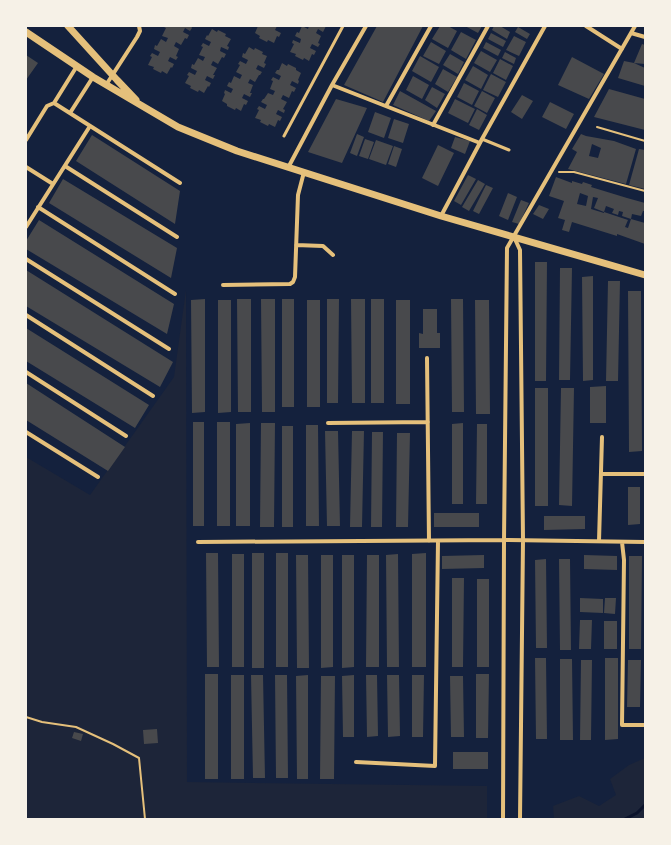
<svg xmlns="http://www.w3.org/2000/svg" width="671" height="845" font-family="Figtree,sans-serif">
	<rect width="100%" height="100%" fill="#14213d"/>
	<path fill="#1d2539" d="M186,290L187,782L487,786V819H26V457L90,495L174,377Z
		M645,758V819H554L553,806L579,796L599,806L616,795L610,779L629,765Z"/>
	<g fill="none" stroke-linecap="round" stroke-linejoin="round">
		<path stroke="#0b132b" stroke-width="3" d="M625,819L637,813L645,805"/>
	</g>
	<path fill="#48494c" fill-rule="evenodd" d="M165,26H191L192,28L190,31L185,28L183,32L189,35L187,39L185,38L181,45L176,42L174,46L179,49L176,56L178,57L176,60L170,57L168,61L174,64L172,68L171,67L167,74L162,71L161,73L153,69L154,67L148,65L152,57L150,56L152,53L158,56L160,52L154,49L155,45L157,46L161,39L166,42L168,38L162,36L166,28L164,27Z
		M258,26H277L275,30L281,33L279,37L277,36L274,43L268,40L267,42L259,38L260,36L255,33Z
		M302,26L308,29L309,26H326L323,32L318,29L316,33L321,36L318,43L320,44L318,47L312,44L310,48L316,51L314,55L312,54L309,61L304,58L303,60L295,56L296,54L290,52L294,44L292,43L293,40L300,43L301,39L295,36L297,32L299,33Z
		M377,26H423L383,102L344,85Z
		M440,26H448L457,31L448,48L432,39Z
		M465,26H482L478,33Z
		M494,26H500L510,32L507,39L492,30Z
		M518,27L530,34L527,39L515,32Z
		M212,29L217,32L218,30L226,34L225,36L231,39L227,46L229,47L228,50L221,47L220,51L226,54L224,58L222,57L218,64L213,61L211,65L217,68L213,75H215L213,79L207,76L205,80L211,83L209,87L208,86L204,93L199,90L198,92L190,88L191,86L185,83L189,76L187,75L189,72L195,75L197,71L191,68L192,64L194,65L198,58L203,61L205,57L199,55L203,47L201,46L203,43L209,46L211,42L205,39L207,35L208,36Z
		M461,32L476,40L466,59L451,50Z
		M491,33L506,41L503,47L488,39Z
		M514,36L526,42L519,56L506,50Z
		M431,42L446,51L439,64L423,56Z
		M486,42L501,50L498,56L483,48Z
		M642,44L645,45V64L634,63L645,68V86L618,78L624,61L634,63Z
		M249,47L254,50L255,48L263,52L262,54L267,56L264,63L266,64L264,68L258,65L256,69L262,72L260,75H259L255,82L250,79L248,83L253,85L250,93H252L250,97L244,94L242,98L248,101L246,105L244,104L241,111L236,108L235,110L227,106V104L222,101L225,94L224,93L225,90L231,93L233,89L227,86L229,82L231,83L234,76L240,79L242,75L236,72L240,65L238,64L240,61L246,64L248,60L242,57L243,53L245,54Z
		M481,51L497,60L490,72L474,63Z
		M505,52L516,58L514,64L502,58Z
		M450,54L464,62L458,74L443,65Z
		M26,55L38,63L26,80Z
		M420,56L439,67L431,82L412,71Z
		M572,57L604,74L589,99L558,85Z
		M500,59L513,66L506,80L493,73Z
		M282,63L287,66L288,64L296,68V70L301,73L298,80L299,81L298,84L292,81L290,85L296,88L294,92L292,91L289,98L283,95L281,99L287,102L283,109L285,110L284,113L278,110L276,114L282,117L280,121L278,120L275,127L269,124L268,126L260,122L261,120L255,118L259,110L257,109L259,106L265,109L267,105L261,102L263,99H264L268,93L273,95L275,91L270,89L273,81L271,80L273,77L279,80L281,76L275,73L277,70H279Z
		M473,66L488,75L481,89L465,80Z
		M443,69L457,77L448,92L435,84Z
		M491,74L506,82L498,97L483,90Z
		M413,76L429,85L422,99L406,90Z
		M464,83L479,91L472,105L457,97Z
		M432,87L445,94L437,108L425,100Z
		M609,89L645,99V130L594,117Z
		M400,91L436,111L429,121L393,105Z
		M482,91L495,98L487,113L474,106Z
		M522,95L533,101L522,119L511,112Z
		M336,99L367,108L342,163L308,152Z
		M455,99L475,109L468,123L448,113Z
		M550,102L574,114L566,129L542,117Z
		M477,109L487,115L479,130L469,125Z
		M375,112L391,118L384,138L368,132Z
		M394,119L409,124L403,143L388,138Z
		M357,134L364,137L357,156L350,153Z
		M581,134L586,136L614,141L636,149L626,184L568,169L577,152L572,149ZM592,144L601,148L598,158L589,156Z
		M92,135L180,191L175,224L76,161Z
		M455,137L470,141L465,154L451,148Z
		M365,139L374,142L368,159L359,156Z
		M376,140L393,146L386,165L369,159Z
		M438,145L454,153L438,186L422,178Z
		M394,146L402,149L396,167L388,164Z
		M639,149L645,150V189L629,185Z
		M468,175L476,179L461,205L454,201Z
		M556,177L572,183V181L582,184L583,182L592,185L591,187L627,198L623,212L627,198L645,203V211H643L641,216L632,214L631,219L622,216L623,212L619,211L618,215L612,213L614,209L606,206L604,212L594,208L598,198L593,197L591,209L604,213V212L628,220L625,227L628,228L631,219L645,223V244L617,234V236L572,222L569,232L562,230L565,220L558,218L564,201L549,196ZM580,193L588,196L586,206L577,204Z
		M63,179L177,248L171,278L49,203Z
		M478,180L485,184L469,211L462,207Z
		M486,185L493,188L479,214L473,211Z
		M508,193L517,197L508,220L499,216Z
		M521,200L529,203L519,224L512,222Z
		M539,205L549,209L543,219L533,214Z
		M39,220L174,304L167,334L26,249V241Z
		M535,262H547L546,381H535Z
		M560,268H572L570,380H559Z
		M26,270L173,362L160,387L26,306Z
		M593,276V380L583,381L582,277Z
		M608,281H620L618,381H606Z
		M628,291H641L642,451L629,452Z
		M205,299V412L192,413L191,300Z
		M237,299H251V412H238Z
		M261,299H275V412H262Z
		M282,299H294V407H282Z
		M327,299H339L338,403H327Z
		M351,299H365V403H352Z
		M371,299H384V403H371Z
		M451,299H463L464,412H452Z
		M218,300H231V412L218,413Z
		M307,300H320V407H307Z
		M396,300H410V404H396Z
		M475,300H489L490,414H476Z
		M423,309H437V333H440V348H419V333L423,334Z
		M26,328L149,405L135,428L26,361Z
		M26,383L125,447L108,471L26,420Z
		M606,386V423H590V387Z
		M535,388H548V506H535Z
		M561,388H574L572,506L559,505Z
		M193,422H204V526H193Z
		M217,422H230V526H217Z
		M250,423V526H236V424Z
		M261,423H275L274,527H260Z
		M463,423V504H452V424Z
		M477,424H487V504H476Z
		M306,425H318L319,526H306Z
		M282,426H293V527H282Z
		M325,431H338L340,526H327Z
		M352,431H364L362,527H350Z
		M372,432H383L382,527H371Z
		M397,433H410L408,527H396Z
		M628,487H640V524L628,525Z
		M434,513H479V527H434Z
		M544,516H585V529L544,530Z
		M206,553H218L219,667H207Z
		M252,553H264V668H252Z
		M276,553H288V667H276Z
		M426,553V667H412V554Z
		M232,554H244V667H232Z
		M398,554L399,667H387L386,555Z
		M296,555H308L309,668H297Z
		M321,555H333V667L321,668Z
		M342,555H354V667L342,668Z
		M367,555H379V667H366Z
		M484,555V568L442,569V556Z
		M584,555L617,556V570L584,569Z
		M629,556H642L641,649H629Z
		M546,559L547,648H536L535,560Z
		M559,559H570L571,650H560Z
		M452,578H464L463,667H452Z
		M477,579H489V667H477Z
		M580,598L603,599V613L580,612Z
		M605,598H616L615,614L604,613Z
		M580,620H592L591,649H579Z
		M604,621H617V649H604Z
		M535,658H546L547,739H536Z
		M605,658H618V739L605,740Z
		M560,659H572L573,740H560Z
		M581,660H592L591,740H580Z
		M628,660H641L640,707H627Z
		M205,674H218V779H205Z
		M476,674H489L488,738H476Z
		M231,675H244V779H231Z
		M251,675H263L265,778H253Z
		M275,675H287L288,778H276Z
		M308,675V779H297L296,676Z
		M354,675V737H343L342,676Z
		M366,675H377L378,736L367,737Z
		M387,675H399L400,736L388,737Z
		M412,675H424L423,737H412Z
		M321,676H335L334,779H320Z
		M450,676H463L464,737H451Z
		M157,729L158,743L144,744L143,730Z
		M74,732L83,734L81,741L72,738Z
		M453,752H488V769H453Z"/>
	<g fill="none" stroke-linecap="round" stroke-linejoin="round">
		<path stroke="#e5c07b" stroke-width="2" d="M597,127L645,141
			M559,172H574L645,191
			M26,717L42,722L76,727L113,744L139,758L145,819"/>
		<path stroke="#e5c07b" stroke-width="3" d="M284,136L343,26
			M482,139L509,150"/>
		<path stroke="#e5c07b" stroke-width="4" d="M586,26L622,49
			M631,33L645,37
			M106,85L137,37L140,31L139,26
			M332,85L480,143
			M54,103L180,183
			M386,106L431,26
			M70,113L93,77
			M433,125L488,26
			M26,140L47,106L54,103L77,66
			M65,166L177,237
			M289,166L332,85L366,26
			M26,167L53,184
			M38,207L175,294
			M441,216L482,139L545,26
			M26,227L90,126
			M514,237L520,250L523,540L520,819
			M296,245L323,246L333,255
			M26,259L169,349
			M223,285L290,284L293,282L295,277L298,195L304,172
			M26,315L153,396
			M427,358L429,541
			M26,372L126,436
			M328,423L428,422
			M26,432L98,477
			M601,474H645
			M599,541L602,437
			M198,542L504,540L645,542
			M622,542L624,560L622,725H645
			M356,762L435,766L438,541
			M503,819L504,540L507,248L635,26"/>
		<path stroke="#e5c07b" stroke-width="7" d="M68,26L117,80L136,100
			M26,32L93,77L178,127L237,151L441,216L645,275"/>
	</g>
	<rect width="671" height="845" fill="none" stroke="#f6f1e7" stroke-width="54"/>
</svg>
